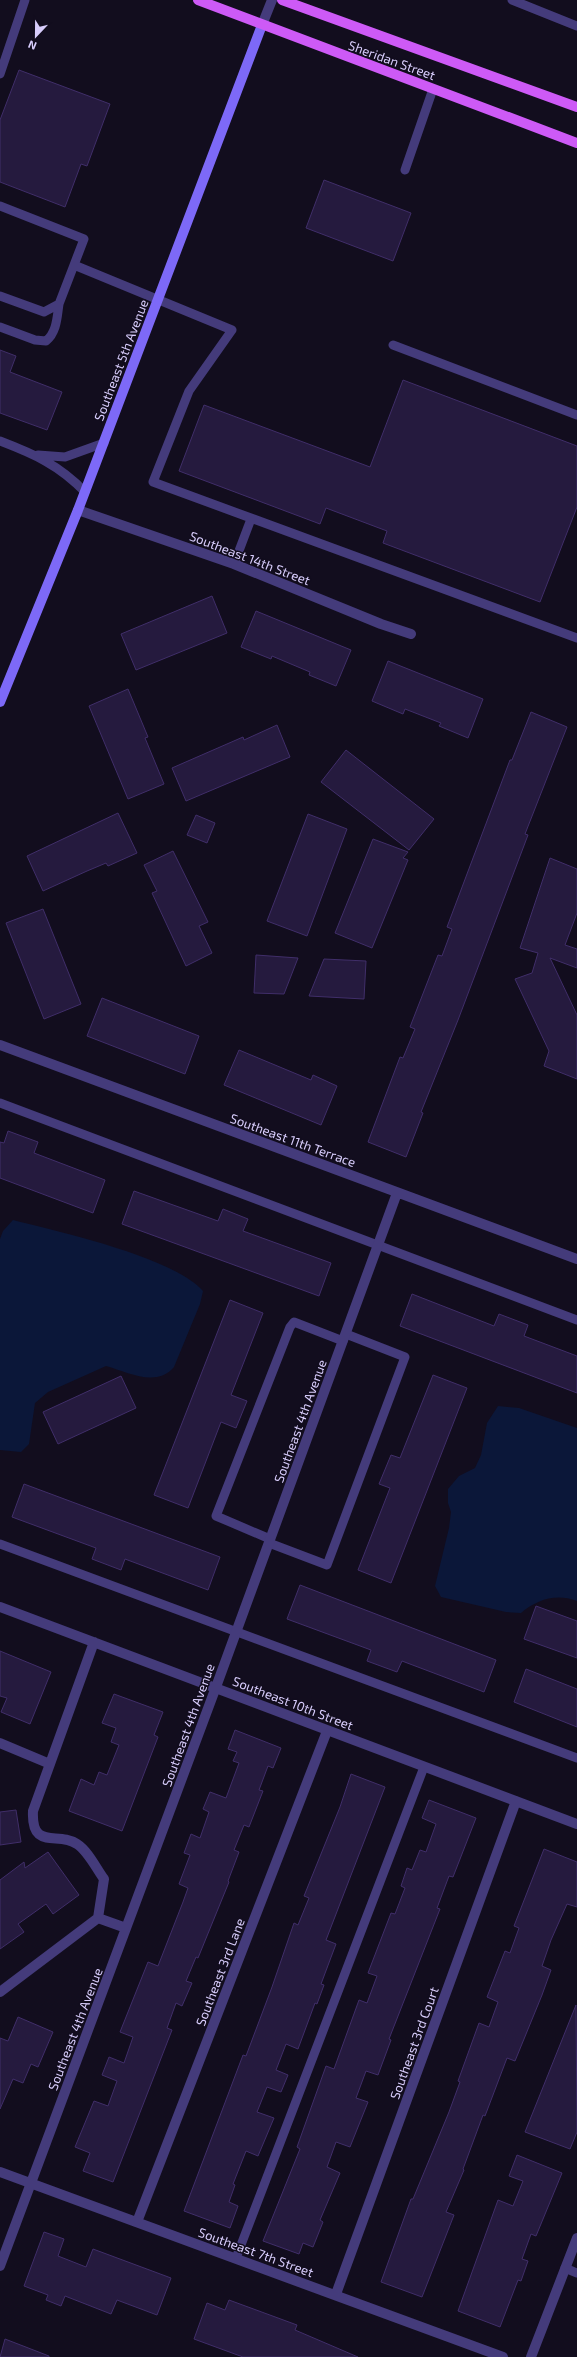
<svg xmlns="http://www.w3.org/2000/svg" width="577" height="2357" font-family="'Exo 2',sans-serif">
	<rect width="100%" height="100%" fill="#120d1e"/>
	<path fill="#0b1739" d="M13,1220C60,1232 173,1257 203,1291L200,1304L174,1367C156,1388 128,1372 106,1366L48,1392L35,1403L29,1444L21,1452L0,1450V1239L3,1231Z
		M498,1406L519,1408L577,1428V1601C557,1593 537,1599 521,1613L506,1612L441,1597L435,1586L449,1528L451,1512L448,1503V1489L459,1476L475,1468L481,1455L487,1423Z"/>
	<path fill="#251a3e" stroke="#402e69" d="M19,70L110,104L87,166L81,164L65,207L0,182V120Z
		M324,180L411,213L393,261L306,228Z
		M0,350L16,356L10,372L62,392L47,430L0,413Z
		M403,380L577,446V507L540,602L383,543L387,531L326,508L320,524L179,471L204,405L370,467Z
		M212,596L227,633L136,670L121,634Z
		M256,611L351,650L336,686L309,675L310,672L272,656L271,659L241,647Z
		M388,661L483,699L468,738L439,726L441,723L405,709L403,714L372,701Z
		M128,689L148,737L145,738L164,784L128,799L89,706Z
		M531,712L567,727L525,834L528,835L458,1020L421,1112L423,1113L406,1157L368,1142L400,1057L403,1058L415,1029L410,1027L438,955L442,956L452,929L447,927L510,760H512Z
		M277,725L290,757L186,801L172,768L243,737L244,740Z
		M346,750L434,819L409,850L321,782Z
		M118,813L137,853L108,866L106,863L87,871L43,891L27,856Z
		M308,814L347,829L307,936L267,921Z
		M196,815L215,823L207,843L187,835Z
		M373,839L408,852L403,858L408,860L372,948L335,933Z
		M173,851L208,922L199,926L212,953L186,966L152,893L157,891L144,865Z
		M550,858L577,869V913L565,945L577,949V968L550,958L577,1015V1079L544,1066L549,1051L515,979L532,973L538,953L520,948Z
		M43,909L81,1004L44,1019L6,923Z
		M256,955L298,958L284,994L254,993Z
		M324,959L366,961L364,999L309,996Z
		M102,998L199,1036L185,1074L87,1036Z
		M239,1050L311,1080L313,1075L337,1086L321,1125L224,1085Z
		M8,1131L38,1142L34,1153L105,1180L93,1213L0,1178V1142L4,1143Z
		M134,1191L218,1221L223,1209L248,1219L243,1231L331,1263L319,1296L122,1224Z
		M412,1294L494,1326L499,1314L528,1325L524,1336L577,1356V1393L400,1326Z
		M230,1300L263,1313L231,1395L247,1401L236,1428L221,1422L188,1508L154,1495Z
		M433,1375L467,1388L391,1583L358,1570L390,1488L379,1484L391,1455L400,1458Z
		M121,1376L136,1408L58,1444L43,1412Z
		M24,1484L220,1557L208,1590L125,1559L121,1570L92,1559L96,1548L12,1517Z
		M300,1585L496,1660L484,1692L402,1661L397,1672L367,1661L371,1650L287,1619Z
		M536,1606L577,1621V1658L524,1639Z
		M0,1651L51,1672L30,1724L1,1712L7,1698L0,1696Z
		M526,1669L577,1689V1727L514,1702Z
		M114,1694L163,1712L154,1735L158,1737L122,1831L69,1811L81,1779L94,1785L99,1772L107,1775L119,1745L111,1742L116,1728L102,1723Z
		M235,1730L281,1748L273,1768L268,1766L259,1790L263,1791L249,1827L244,1825L234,1850L239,1852L228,1881L229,1882L198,1958L196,1957L186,1981L192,1983L182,2006L176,2003L167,2028L172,2030L113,2182L83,2171L90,2153L75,2147L94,2101L108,2106L117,2081L102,2075L109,2057L124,2063L133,2037L120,2032L148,1962L158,1966L183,1902L188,1888L179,1884L190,1855L184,1853L191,1834L200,1838L209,1812L203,1809L210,1792L226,1798L239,1763L233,1761L237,1752L228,1749Z
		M351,1774L385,1787L326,1940L336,1944L321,1984L324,1985L317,2004L315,2003L298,2049L286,2044L276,2070L288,2075L281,2092L267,2087L257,2112L274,2118L258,2156L246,2151L233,2184L235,2185L229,2202L238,2206L230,2228L184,2211L243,2055L246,2056L272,1987L294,1923L298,1925L309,1898L304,1896L340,1807Z
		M429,1800L476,1818L453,1877L449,1876L437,1908L440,1909L389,2039L391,2040L378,2075L366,2071L356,2098L368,2102L350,2147L336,2142L327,2167L340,2173L320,2220L323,2222L313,2247L303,2243L299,2254L263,2241L300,2149L297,2147L326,2066L334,2069L359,2000L367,2003L377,1976L368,1973L391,1913L395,1914L405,1888L401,1886L407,1868L412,1870L420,1850L426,1852L436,1824L422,1818Z
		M16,1810L21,1842L0,1845V1812Z
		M544,1849L577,1862V1907L567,1904L551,1940L542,1966L551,1970L542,1995L515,2061L507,2058L485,2116L483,2115L463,2169L464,2170L446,2212L454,2215L422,2297L381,2282L411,2199H413L449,2112L460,2082L458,2081L479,2023L489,2027L498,2002L487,1997L505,1951L510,1953L519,1928L514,1926Z
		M48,1852L79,1895L53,1914L46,1904L18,1924L24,1932L0,1949V1880L24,1862L25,1868Z
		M576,2005L577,2132L570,2149L525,2132Z
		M18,2017L53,2032L38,2067L31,2064L23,2083L13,2079L0,2109V2038L8,2041Z
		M517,2155L562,2173L536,2236L531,2234L522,2259L528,2261L521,2281L518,2280L500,2327L458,2311L498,2200L513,2206L523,2181L509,2176Z
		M44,2232L64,2239L58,2256L86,2267L93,2249L171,2278L157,2315L117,2300L111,2314L65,2296L61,2306L46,2300L48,2295L24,2286Z
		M229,2300L297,2325L295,2330L358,2357H243L194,2339L207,2303L225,2310Z
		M5,2339L49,2356V2357H0Z"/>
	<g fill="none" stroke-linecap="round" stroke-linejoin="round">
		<path stroke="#443b7b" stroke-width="9" d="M512,0L577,26
			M0,74L25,0
			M405,170L433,89
			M0,206L84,239L74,265L232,330L189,391L153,482L577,638
			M0,296L44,312L59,304L74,265
			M0,327L35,340L46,341C57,332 57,317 59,304
			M393,345L577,415
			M0,441C34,454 59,465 85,492
			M38,455L65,457L104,443
			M234,564L251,519
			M0,1103L577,1320
			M270,1539L216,1516L290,1327L294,1322L343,1341
			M269,1543L327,1565L405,1357L346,1334
			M0,1544L577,1758
			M236,2258L424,1767
			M565,2268L577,2273"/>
		<path stroke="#443b7b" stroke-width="10" d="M262,25L272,0
			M78,510L234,564L381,624L411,634
			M0,1045L577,1259
			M0,1607L577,1824
			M94,1642L33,1811C31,1851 58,1831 77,1844C88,1851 96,1868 104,1879L98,1918L126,1928
			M0,1743L50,1764
			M0,1992L98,1918
			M0,2172L503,2357
			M137,2222L327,1731
			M0,2266L216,1687L397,1193
			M336,2294L516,1801
			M531,2357L577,2238"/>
		<path stroke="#7d69f7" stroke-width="10" d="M0,702L78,510L262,25"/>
		<path stroke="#cd5af6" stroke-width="10" d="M198,0L577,143
			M282,0L577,107"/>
	</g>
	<g text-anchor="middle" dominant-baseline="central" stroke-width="3" stroke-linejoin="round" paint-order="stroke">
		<g font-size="13" fill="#d8cdfc" stroke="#120d1e">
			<text transform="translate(392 60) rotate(20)">Sheridan Street</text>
			<text transform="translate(121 360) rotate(-69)">Southeast 5th Avenue</text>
			<text transform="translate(250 558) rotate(21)">Southeast 14th Street</text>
			<text transform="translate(293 1140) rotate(20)">Southeast 11th Terrace</text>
			<text transform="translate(300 1421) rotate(-70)">Southeast 4th Avenue</text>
			<text transform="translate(293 1703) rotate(21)">Southeast 10th Street</text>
			<text transform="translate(188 1725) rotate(-70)">Southeast 4th Avenue</text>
			<text transform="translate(220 1972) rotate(-69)">Southeast 3rd Lane</text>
			<text transform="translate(75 2029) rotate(-69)">Southeast 4th Avenue</text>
			<text transform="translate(414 2043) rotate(-70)">Southeast 3rd Court</text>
			<text transform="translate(256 2252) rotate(20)">Southeast 7th Street</text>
		</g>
	</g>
	<g transform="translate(36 36) rotate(202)" stroke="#120d1e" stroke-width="3" paint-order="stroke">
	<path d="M0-3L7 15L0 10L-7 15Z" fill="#d8cdfc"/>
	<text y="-6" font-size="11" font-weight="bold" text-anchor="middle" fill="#d8cdfc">N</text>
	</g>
</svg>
